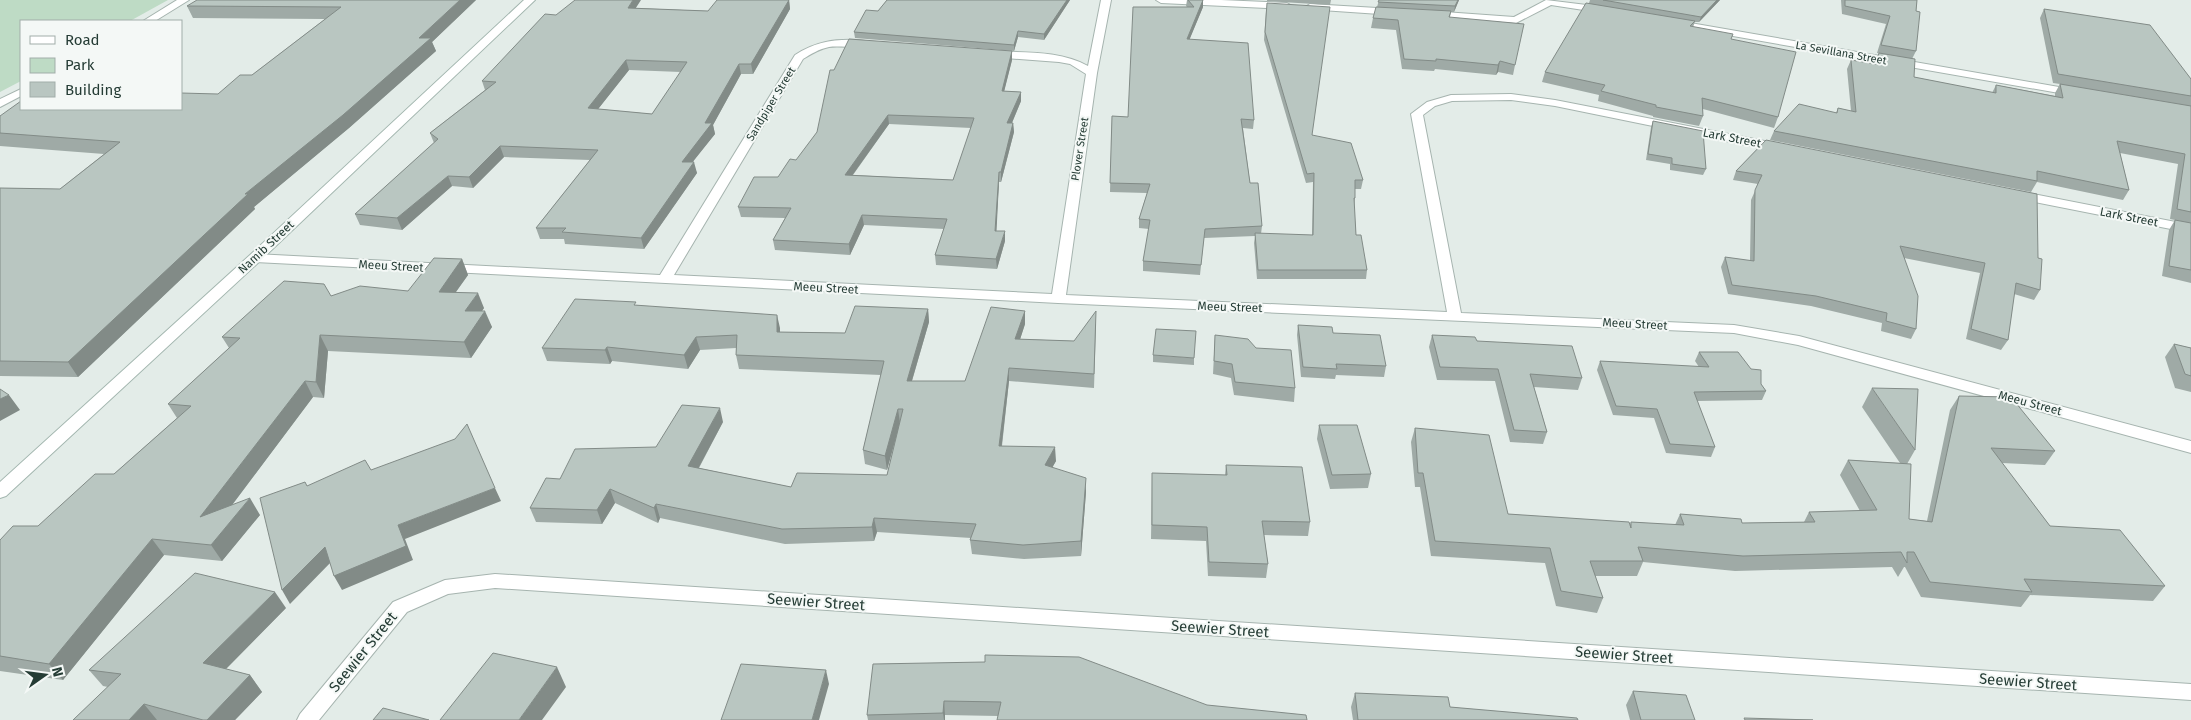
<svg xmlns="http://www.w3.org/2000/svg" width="2191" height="720" font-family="'Fira Sans',sans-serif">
	<rect width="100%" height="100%" fill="#e3ece8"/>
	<path fill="#bedbc5" d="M0,0H168L130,21H21V81L0,92Z"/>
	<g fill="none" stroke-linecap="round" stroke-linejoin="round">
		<defs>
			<path id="street" d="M177,0H189L155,21H143Z
				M1101,0H1111L1097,73L1066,295L1447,312L1411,114L1427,102L1451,95L1511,94L1555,100L1780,144L1786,148L1780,152L1555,106L1511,100L1452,101L1435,106L1423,115L1461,313L1734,325L1799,336L2191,441V453L1798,345L1734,333L1058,303L255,262L248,258L255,254L660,275L795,55C815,42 834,39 857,40C863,41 868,40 872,44C865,50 840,45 829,47C819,49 811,54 803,59L674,275L1052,294L1086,74L1070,64L1059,62L992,57L987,54L992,51C1023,53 1060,50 1088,66Z
				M1156,0H1221L1287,3L1292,6L1287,9L1161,3Z
				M1546,0L1603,7L1608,10L1603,13L1551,5L1516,23L1430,17L1425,14L1430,11L1514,17Z
				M1310,4L1394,9L1399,12L1394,15L1307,9L1305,7Z
				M1673,20L2076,90L2081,93L2076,96L1670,25L1668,23Z
				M21,89V96L0,107V99Z
				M2018,191L2191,225V233L2014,198L2012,195L2014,192Z
				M495,574L2191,684V700L495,588L448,594L407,612L319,720H297L300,714L393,602L445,580Z"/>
			<path id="secondary" d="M524,0H535L260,261L6,496L0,498V482L250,255Z"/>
		</defs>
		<use href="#street" stroke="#a6b4af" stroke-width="2"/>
		<use href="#secondary" stroke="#a3b6af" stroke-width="2"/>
		<use href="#street" fill="#fff" fill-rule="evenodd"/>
		<use href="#secondary" fill="#fff" fill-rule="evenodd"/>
	</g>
	<path fill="#9faaa6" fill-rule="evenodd" d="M476,0L432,42L436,51L349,128L254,207L255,209L78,377L0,376V188L60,189L104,154L0,146V116L218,94L252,75L325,19L193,18L187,6Z
		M789,0L790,9L753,74H741L713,125L715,134L692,162L697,173L644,249L565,244L564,239H540L536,228L590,160L504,157L473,188L452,186L402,230L360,225L355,214L434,143L430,133L485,90L482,81L556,15L636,8L708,11ZM629,70L681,72L652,114L598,109Z
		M887,0H1070L1044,40L1018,37L1014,51L855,38L854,32L878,11Z
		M1187,0H1203V7L1189,40L1254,120L1253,129L1243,128L1250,183L1262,226L1261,234L1312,235L1313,182L1306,183L1264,40L1266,11L1312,135L1363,180L1361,189H1355V198L1354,206L1356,235L1367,270L1366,279H1257L1254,243L1255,236L1204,238L1200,275L1143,271V261L1149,229L1139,228V219L1147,193L1110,192L1112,116L1128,117L1187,7L1186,6Z
		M1267,0H1331L1330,5L1267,1Z
		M1379,0H1459L1454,12H1451L1450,17L1515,65L1513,75L1498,72L1496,75L1435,69L1434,71L1402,69L1396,30L1371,28L1373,18L1377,7Z
		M1590,0H1720L1699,22H1695L1693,27L1731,39L1778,117L1774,128L1703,109V116L1699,126L1653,117V116L1598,101L1599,95L1542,82L1545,72L1589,3Z
		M1841,0H1917L1916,11V51L1912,59L1914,77L1992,93L1996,85L2055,96V93L2060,84L2053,83L2040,18L2044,9L2191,79V283L2162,276L2169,230L2175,220L2170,219L2178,164L2120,153L2129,190L2123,200L2037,182L2031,192L1770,140L1774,131L1836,113L1838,108L1851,111L1847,69L1851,60L1874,63L1879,53H1877L1886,24L1842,14Z
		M1012,51V60L1004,91L1021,92V101L1012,123H1013L1014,132L1001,182H999L996,231L1005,241L997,269L936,265L935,255L944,229L864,225L850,255L775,250L773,240L785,218L741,217L738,207L778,177L796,160ZM889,124L971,128L953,180L853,175Z
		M1653,121L1706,169L1703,175L1670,170V164L1646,160L1651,127Z
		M1766,140L2038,258L2040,290L2034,300L2014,294L2008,340L2001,350L1966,339L1980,273L1904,258L1916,329L1911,339L1881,331L1882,323L1811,306L1728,294L1721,267L1725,257L1750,261L1751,200L1758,184L1733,180L1736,171Z
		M462,259L468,275L456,292L484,308L482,311L492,327L471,358L328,351L324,398L313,397L232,505L260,515L222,561L164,555L63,680L0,671V540L38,526L114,474L177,418L168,404L229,348L222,337L331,296L408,291Z
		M637,305L780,328V332L845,333L928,309L929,322L912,381H965L1025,311V324L1020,339L1074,341L1096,324L1094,388L1009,381L1002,446L1056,461L1052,467L1086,492L1081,556L1024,559L972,554L970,540L971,538L877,532L874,541L785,544L660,518L658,523L615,503L602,524L536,522L530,508L560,479L656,447L723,422L699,468L791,487L887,475L896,437L887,470L865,464L863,450L881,375L739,369L736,355V348L700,350L688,369L612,361L610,364L547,361L542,348Z
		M1298,325L1333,333L1386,366L1384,377L1336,375L1335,379L1301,377L1297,335Z
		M1215,335L1256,348L1295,388L1294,402L1234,395L1231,378L1213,374Z
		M1432,335L1477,341L1582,378L1578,390L1534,387L1547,432L1543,444L1510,442L1495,381L1437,380L1429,347Z
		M2174,344L2191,348V392L2175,388L2165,357Z
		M1699,352L1761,384L1766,391L1762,400L1697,401L1715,447L1711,457L1666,453L1654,418L1613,415L1597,370L1600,361L1699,367L1695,361Z
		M1153,355L1194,358V365L1153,362Z
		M1872,388L1915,450L1907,464L1909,519L1927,521L1950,410L1959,396L2055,451L2045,465L2002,463L2050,526L2165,586L2153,601L2030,595L2021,607L1921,597L1905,567H1904L1898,577L1892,567L1735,571L1643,562L1637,576H1595L1603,598L1597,613L1556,606L1545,563L1431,556L1420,487H1415L1411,442L1415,428L1508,514L1630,525L1631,522L1675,525L1680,514L1742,523L1804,522L1809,512L1860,511L1840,475L1848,460L1900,463L1862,407Z
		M1319,425L1371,474L1368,488L1330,489L1317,439Z
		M1226,465L1310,522L1308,536L1264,535L1268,564L1266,578L1208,576L1206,541L1151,539L1152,473L1225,475Z
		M286,608L226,669L250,675L262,692L235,720H73L108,687L103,686L89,670Z
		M1079,657L998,716L945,715V720H868L867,715L985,662Z
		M1633,691L1695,720H1630L1626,705Z
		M1355,693L1450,707L1578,720H1353L1351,707Z"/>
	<path fill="#828b87" d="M460,0H476L432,42L436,51L349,128L254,207L255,209L78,377L68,362L245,194L419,38Z
		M633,0H641L630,17L628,8Z
		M789,0L790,9L753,74L751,64Z
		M1067,0H1070L1044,40V34Z
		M1203,0V7L1186,48L1187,39Z
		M1458,0H1459L1454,12L1455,6Z
		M1717,0H1720L1699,22L1701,17Z
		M1018,31V37L1014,51V45Z
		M1012,51V60L1002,100V91Z
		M626,60L629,70L591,118L588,108Z
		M1500,61L1498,72L1496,75L1498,65Z
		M739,64L741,74L713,125L715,134L684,173L682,162L705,123Z
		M1021,92V101L1008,132L1007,123Z
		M888,115L889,124L846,184L845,175Z
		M1013,123L1014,132L1001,182V172Z
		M500,146L504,157L473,188L469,177Z
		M694,162L697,173L644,249L641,238Z
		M999,172V182L996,241L995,231Z
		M448,176L452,186L402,230L397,218Z
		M862,215L864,225L850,255L849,244Z
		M1005,231V241L997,269L996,259Z
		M462,259L468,275L445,307L439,292Z
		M478,293L484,308L471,327L465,311Z
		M928,309L929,322L908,394L907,381Z
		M485,311L492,327L471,358L464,342Z
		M1025,311V324L1016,352L1015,339Z
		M777,315L780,328V345L777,332Z
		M320,335L328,351L324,398L316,382Z
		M696,337L700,350L688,369L684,355Z
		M607,347L612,361L610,364L605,350Z
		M1009,368V381L1000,460L999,446Z
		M305,381L313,397L211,533L200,517Z
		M9,395L20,410L0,421V399Z
		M720,408L723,422L692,480L688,466Z
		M898,409L900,423L887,470L885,456Z
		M1055,447L1056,461L1046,479L1045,465Z
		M1086,478V492L1081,556V541Z
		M495,488L501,501L405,539L413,560L342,590L334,576L398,525Z
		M610,489L615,503L602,524L597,510Z
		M250,498L260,515L222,561L211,545Z
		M656,504L660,518L658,523L654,508Z
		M874,518L877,532L874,541L872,527Z
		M152,539L164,555L63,680L49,664Z
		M325,547L333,560L290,604L282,590Z
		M275,592L286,608L215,680L203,663Z
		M557,667L566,687L542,720H519Z
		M826,670L829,684L819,720H812Z
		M250,675L262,692L235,720H207Z
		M944,701L945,715V720H944L943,713Z
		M144,704L157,720H129Z"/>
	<path fill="#b9c6c1" stroke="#828b87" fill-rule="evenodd" d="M197,0H460L419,38H431L343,115L245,194H248L68,362L0,361V188L60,189L120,142L0,133V116L21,101V109H181V93L218,94L240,75H252L341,7L187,6Z
		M575,0H633L628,8L708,11L717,0H789L751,64H739L705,123H712L682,162H694L641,238L562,232L566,228H536L598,150L500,146L469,177L448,176L397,218L355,214L438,139L430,133L496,82L482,81L545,14L556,15ZM626,60L687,62L652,114L588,108Z
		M887,0H1067L1044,34L1018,31L1014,45L854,32L866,10L878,11Z
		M1188,0H1203L1187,39L1248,43L1254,120L1241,119L1250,183H1258L1262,226L1205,229L1201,265L1143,261L1150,220L1139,219L1150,184L1110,183L1112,116L1128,117L1133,7H1194Z
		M1379,0H1458L1455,6L1378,2Z
		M1603,0H1717L1701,17Z
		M1845,0H1917L1916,11L1920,12L1916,51L1881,45L1890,16L1845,6Z
		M1267,3L1330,7L1312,135L1351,143L1363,180H1355V198H1354L1356,235H1361L1367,270H1258L1255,233L1313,235L1314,173L1307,174L1265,32Z
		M1586,3L1695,21L1690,26L1733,34L1731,39L1796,52L1778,117L1702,98L1703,116L1656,107V105L1601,91L1605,85L1545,72Z
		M1376,7L1451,11L1449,17L1524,24L1515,65L1500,61L1498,65L1436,59V61L1404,59L1398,20L1373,18Z
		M2044,9L2150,25L2191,79V96L2058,74Z
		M849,39L1012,51L1002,91L1021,92L1007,123H1013L1001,172H999L995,231H1005L996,259L935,255L947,219L862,215L849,244L773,240L791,208L738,207L754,177H778L790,159L796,160L817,132L830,70H834ZM888,115L974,118L953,180L845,175Z
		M1879,53L1915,59L1914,77L1996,93V85L2063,98L2060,84L2191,106V212L2177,209L2185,154L2117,141L2129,190L2037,171V181L1774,131L1799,104L1837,113L1838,108L1856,112L1851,60L1876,64Z
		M1653,121L1703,131L1706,169L1672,164V158L1648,154Z
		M1766,140L2037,194L2038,258L2042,259L2040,290L2016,283L2008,340L1971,329L1985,263L1900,246L1918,296L1916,329L1886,321L1887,313L1816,296L1732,285L1725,257L1754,261L1755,190L1762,175L1736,171Z
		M2175,220L2191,223V270L2169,266Z
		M434,258L462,259L439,292L478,293L465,311H485L464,342L320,335L316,382L305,381L200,517L250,498L211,545L152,539L49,664L0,656V540L13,526H38L95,474H114L191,406L168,404L240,338L222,337L284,281L324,284L331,296L360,286L408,291Z
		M575,299L636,302L634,305L777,315V332L845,333L855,306L928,309L907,381H965L991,307L1025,311L1015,339L1074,341L1096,311L1094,374L1009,368L999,446L1055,447L1045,465L1086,478L1081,541L1023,545L970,540L976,524L874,518L872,527L782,529L656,504L654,508L610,489L597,510L530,508L546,478L560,479L575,449L656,447L682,405L720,408L688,466L791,487L797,473L887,475L903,409H898L885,456L863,450L884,361L736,355L737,335L696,337L684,355L607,347L605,350L542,348Z
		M1298,325L1332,327L1333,333L1380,335L1386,366L1336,364L1337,369L1303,367Z
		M1156,329L1196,331L1194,358L1153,355Z
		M1215,335L1248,339L1256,348L1291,350L1295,388L1235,382L1232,364L1214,361Z
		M1432,335L1475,337L1477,341L1572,346L1582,378L1530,374L1547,432L1514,430L1498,369L1440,367Z
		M2174,344L2191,348V376L2185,374Z
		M1699,352H1738L1751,369L1761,370V384L1766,391L1694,392L1715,447L1670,444L1657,409L1616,406L1600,361L1709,367Z
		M1872,388L1918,389L1915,450Z
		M0,389L9,395L0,399Z
		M1959,396L2011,397L2055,451L1991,448L2050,526L2120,530L2165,586L2024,579L2032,592L1930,582L1914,552H1907V563L1901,552L1743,556L1638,547L1643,561H1590L1603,598L1561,591L1550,548L1435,541L1423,473H1418L1415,428L1489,435L1508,514L1629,522L1631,528V522L1684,525L1680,514L1741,519L1742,523L1815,522L1809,512L1877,510L1848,460L1911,464L1909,519L1932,522Z
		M467,424L495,488L398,525L406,546L334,576L325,547L282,590L260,498L305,482L307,486L365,460L371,470L455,439Z
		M1319,425H1357L1371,474L1332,475Z
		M1226,465L1302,467L1310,522L1262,521L1268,564L1209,562L1207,527L1152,525V473L1227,475Z
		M195,573L275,592L203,663L250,675L207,720H203L144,704L129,720H73L121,674L89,670Z
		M493,653L557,667L519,720H440Z
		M985,655L1079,657L1207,705L1306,715L1307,720H997L1001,702L944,701L943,713L867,715L873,664L985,662Z
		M741,664L826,670L812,720H721Z
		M1633,691L1686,695L1695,720H1641Z
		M1355,693L1448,697L1450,707L1577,718L1578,720H1358Z
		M383,708L429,720H373Z
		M1744,718L1813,720H1745Z"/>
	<g text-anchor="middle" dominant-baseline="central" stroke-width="4" stroke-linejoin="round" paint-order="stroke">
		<g font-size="11" fill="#253c35" stroke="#f4f8f6">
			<text transform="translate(1841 53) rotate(10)">La Sevillana Street</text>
			<text transform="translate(771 104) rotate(-59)">Sandpiper Street</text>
			<text transform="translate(1080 149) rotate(-81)">Plover Street</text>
		</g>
		<g font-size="12" fill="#253c35" stroke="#f4f8f6">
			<text transform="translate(1732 138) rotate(11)">Lark Street</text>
			<text transform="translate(2129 217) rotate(11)">Lark Street</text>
			<text transform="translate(266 247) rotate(-43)">Namib Street</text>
			<text transform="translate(391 266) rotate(3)">Meeu Street</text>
			<text transform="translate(826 288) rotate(3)">Meeu Street</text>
			<text transform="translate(1230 307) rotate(2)">Meeu Street</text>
			<text transform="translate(1635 324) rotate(3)">Meeu Street</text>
			<text transform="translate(2030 403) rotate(15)">Meeu Street</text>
		</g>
		<g font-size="15" fill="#253c35" stroke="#f4f8f6">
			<text transform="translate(816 602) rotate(4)">Seewier Street</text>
			<text transform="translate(1220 629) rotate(4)">Seewier Street</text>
			<text transform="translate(363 652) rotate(-51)">Seewier Street</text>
			<text transform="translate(1624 655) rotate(4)">Seewier Street</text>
			<text transform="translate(2028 682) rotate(4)">Seewier Street</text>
		</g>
	</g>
	<rect x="20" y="20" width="162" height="90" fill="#f4f8f6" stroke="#a1ada9"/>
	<rect x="30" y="36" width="25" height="8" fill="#ffffff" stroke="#a1ada9"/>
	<text x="65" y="45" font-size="15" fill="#253c35">Road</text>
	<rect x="30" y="58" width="25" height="15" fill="#bedbc5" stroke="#a1ada9"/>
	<text x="65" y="70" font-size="15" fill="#253c35">Park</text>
	<rect x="30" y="82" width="25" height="15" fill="#b9c6c1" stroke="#a1ada9"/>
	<text x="65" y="95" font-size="15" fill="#253c35">Building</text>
	<g transform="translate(45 675) rotate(76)" stroke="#f4f8f6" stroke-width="4" paint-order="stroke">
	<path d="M0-4L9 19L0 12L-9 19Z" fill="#253c35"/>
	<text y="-8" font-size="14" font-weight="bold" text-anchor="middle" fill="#253c35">N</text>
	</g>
</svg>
